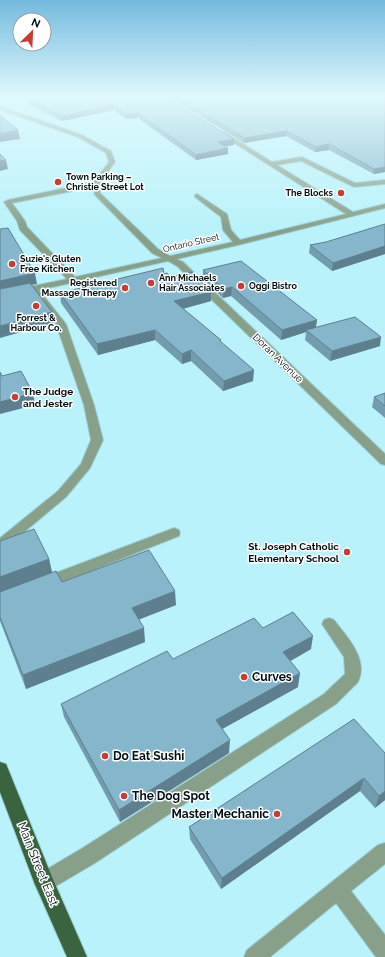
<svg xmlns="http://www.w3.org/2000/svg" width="385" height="957" font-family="Raleway,sans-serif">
	<rect width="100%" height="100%" fill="#b9f2fa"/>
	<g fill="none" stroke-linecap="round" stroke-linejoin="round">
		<defs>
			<path id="minor" d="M22,96H40L20,99L19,98Z
				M0,106L82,135L111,151L115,162L99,184L100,193L158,249L170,256L233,242L223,230L221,217L195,197V195L197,194L227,214L231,230L240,240L346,214L220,134V132H224L272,162L302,157L355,183L385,180V184L354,187L301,161L277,165L353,212L385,204V208L238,245L177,259L183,262L385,454V465L381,464L177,266L168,261L78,281L74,284L71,283L39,290L66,324L94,405L103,440L90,468L66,497L5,548L0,550V538L58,491L81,464L91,440L84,405L56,324L32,292L0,299V293L67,279L20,230L17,221L4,202L8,200L94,182L109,162L106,153L78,137L0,110ZM93,187L95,195L152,253L162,258L75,277L27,227L25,221L12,203Z
				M174,528L179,530L180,533L179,536L50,587L45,588L40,587L38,583L40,579Z
				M329,618L334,620C347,637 369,659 358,682L336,704L95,863L51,889L44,892L37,889L34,882L37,875L81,849L324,694L345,674L344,657L322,624L324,620Z
				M385,843V864L351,891L385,935V957H376L336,903L270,957H244L247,950L378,845Z"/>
			<path id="major" d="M0,762L6,764L52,877L87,957H67L34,882L0,792Z"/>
		</defs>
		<use href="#minor" stroke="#9bced5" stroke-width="2"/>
		<use href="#major" stroke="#9bced5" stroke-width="2"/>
		<use href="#minor" fill="#889f8a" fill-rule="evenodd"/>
		<use href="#major" fill="#39643f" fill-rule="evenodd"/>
	</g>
	<path fill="#739daf" d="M164,96L234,145L225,146L228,148V154L196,160L138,118L126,119L114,110L62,121L28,104V99Z
		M167,96H378L385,98V172L374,174L329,150L315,152L286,136L244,143Z
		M385,224V254L332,271L309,253L310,245L326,242Z
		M203,270L317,320L316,328L380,346L330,361L305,340L306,332L281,340L231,296L223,298L203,279Z
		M164,274L171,277L211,292V301L183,309L221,342L253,381L223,391L191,361L182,364L155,340L98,355L61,303L60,293Z
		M385,393V418L372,407L374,397Z
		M0,541L49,559L52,572L62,582L176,605L139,619L145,642L26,689L0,621Z
		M263,628L311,649L290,661L298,687L222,729L229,753L120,822L64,717L61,704Z
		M354,719L385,800L375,808L360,791L221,889L190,839L189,827Z"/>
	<path fill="#5e7f8e" d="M114,105V110L62,121V116Z
		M138,113V118L126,119V114Z
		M18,130L20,139L0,142V134Z
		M287,131L286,136L244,143V138Z
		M234,139V145L218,147V142Z
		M329,144V150L315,152L316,147Z
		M228,148V154L196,160V155Z
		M6,160L8,169L0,171V161Z
		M385,167V172L374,174V169Z
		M385,246V254L332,271L333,263Z
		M35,273L37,284L0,291V281Z
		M232,287L231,296L223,298L224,289Z
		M211,292V301L174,311V301Z
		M52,312L53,323L0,338V326Z
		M317,320L315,330H306V332L281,340L282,330Z
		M155,330V340L98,355L97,344Z
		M381,337L380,346L330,361L332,351Z
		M191,350V361L182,364V354Z
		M254,370L253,381L223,391L224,381Z
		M33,393L35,405L0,414V402Z
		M49,559L52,573L0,592V577Z
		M175,591L176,605L133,622L132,608Z
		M144,628L145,642L26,689L23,675Z
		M313,636L311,649L282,666L283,652Z
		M300,673L298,687L215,733L216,720Z
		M230,740L229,753L120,822L119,810Z
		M364,778L360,791L221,889L222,878Z
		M385,791V800L375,808L379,796Z"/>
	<path fill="#86b6cb" stroke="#5e7f8e" d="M47,96H164L234,139L218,142L228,148L196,155L138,113L126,114L114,105L62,116L28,99Z
		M175,96H378L385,98V167L374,169L329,144L316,147L287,131L244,138Z
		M0,115L18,130L0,134Z
		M0,154L6,160L0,161Z
		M385,224V246L333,263L310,245L326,242Z
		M8,228L35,273L0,281V229Z
		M241,261L317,320L282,330L232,287L224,289L203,270Z
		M163,268L164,274L167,273L171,277L191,272L211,292L174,301L221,340L220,341L254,370L224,381L191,350L182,354L155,330L97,344L60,293Z
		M30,283L52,312L0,326V289Z
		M355,317L381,337L332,351L306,330Z
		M21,371L33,393L0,402V372L2,376Z
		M385,393V406L374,397Z
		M34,529L49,559L0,577V541Z
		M149,550L175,591L132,608L144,628L23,675L0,617V592L56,571L62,582Z
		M293,612L313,636L283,652L300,673L216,720L230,740L119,810L61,704L167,651L173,659L254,618L263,628Z
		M354,719L385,753V791L379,796L364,778L222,878L189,827Z"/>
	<linearGradient id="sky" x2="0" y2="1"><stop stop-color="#74bade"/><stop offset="0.42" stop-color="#e0f9fd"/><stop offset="1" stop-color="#e0f9fd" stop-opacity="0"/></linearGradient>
	<rect width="385" height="230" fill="url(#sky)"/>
	<g fill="#c93b35" stroke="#fff" stroke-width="1.5">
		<circle cx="58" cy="182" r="4"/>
		<circle cx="341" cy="193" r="4"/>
		<circle cx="12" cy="264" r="4"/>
		<circle cx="151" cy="283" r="4"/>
		<circle cx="241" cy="286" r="4"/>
		<circle cx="125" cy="288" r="4"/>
		<circle cx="36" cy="306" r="4"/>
		<circle cx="15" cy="397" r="4"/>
		<circle cx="347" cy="552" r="4"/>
		<circle cx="244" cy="677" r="4"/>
		<circle cx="105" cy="756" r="4"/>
		<circle cx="124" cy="796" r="4"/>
		<circle cx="277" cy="814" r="4"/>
	</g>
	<g text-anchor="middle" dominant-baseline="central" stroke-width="3" stroke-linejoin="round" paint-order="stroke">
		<g font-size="9" font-weight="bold" fill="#000f12" stroke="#fff" text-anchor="start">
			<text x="66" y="177">Town Parking –<tspan x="66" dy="10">Christie Street Lot</tspan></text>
			<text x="333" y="193" text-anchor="end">The Blocks</text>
			<text x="20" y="259">Suzie's Gluten<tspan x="20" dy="10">Free Kitchen</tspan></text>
			<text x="159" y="278">Ann Michaels<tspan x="159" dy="10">Hair Associates</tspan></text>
			<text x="117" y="283" text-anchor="end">Registered<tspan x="117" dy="10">Massage Therapy</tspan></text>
			<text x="249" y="286">Oggi Bistro</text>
			<text x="36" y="318" text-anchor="middle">Forrest &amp;<tspan x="36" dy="10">Harbour Co.</tspan></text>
		</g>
		<g font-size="9" fill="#000f12" stroke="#fff">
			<text transform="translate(191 243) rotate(-13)">Ontario Street</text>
		</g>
		<g font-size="10" fill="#000f12" stroke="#fff">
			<text transform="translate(278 358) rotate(44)">Doran Avenue</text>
		</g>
		<g font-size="10" font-weight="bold" fill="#000f12" stroke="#fff" text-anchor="start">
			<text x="23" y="391">The Judge<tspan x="23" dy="12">and Jester</tspan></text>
			<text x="339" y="546" text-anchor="end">St. Joseph Catholic<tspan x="339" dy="12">Elementary School</tspan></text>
		</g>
		<g font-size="12" font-weight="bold" fill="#000f12" stroke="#fff" text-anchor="start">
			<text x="252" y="677">Curves</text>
			<text x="113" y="756">Do Eat Sushi</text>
			<text x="132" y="796">The Dog Spot</text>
			<text x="269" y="814" text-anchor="end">Master Mechanic</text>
		</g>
		<g font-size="12" fill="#000f12" stroke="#fff">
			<text transform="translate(38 864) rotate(68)">Main Street East</text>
		</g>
	</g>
	<g transform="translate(32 32) rotate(24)"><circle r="19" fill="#ffffff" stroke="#999fa0"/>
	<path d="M0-3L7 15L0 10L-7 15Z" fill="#c93b35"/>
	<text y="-6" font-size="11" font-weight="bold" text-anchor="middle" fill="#000f12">N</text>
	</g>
</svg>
